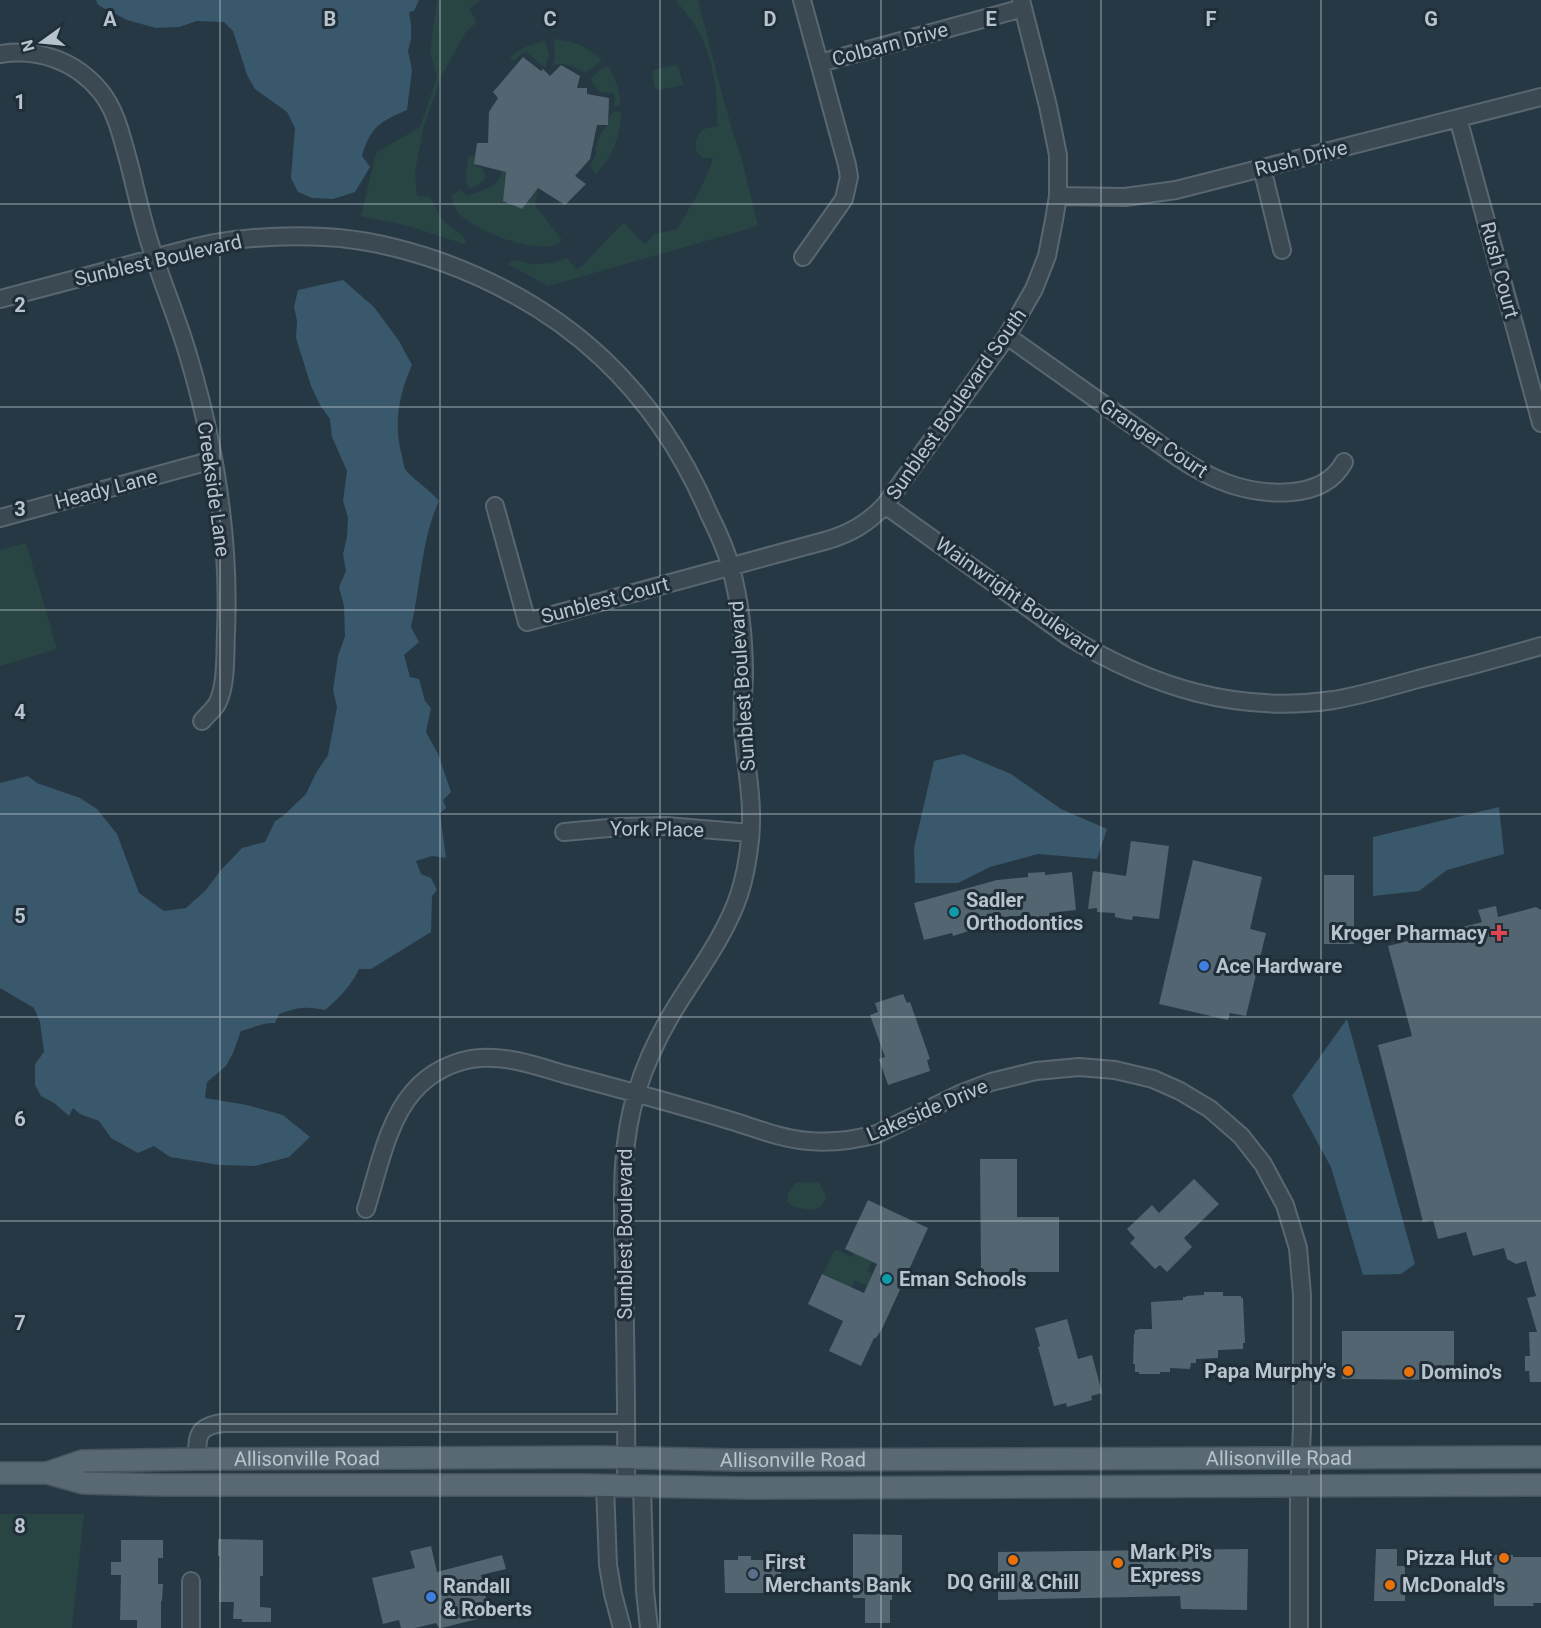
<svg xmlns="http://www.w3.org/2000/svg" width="1541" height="1628" font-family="Roboto,sans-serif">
	<rect width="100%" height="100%" fill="#263844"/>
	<path fill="#284543" d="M440,0H481L469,9L475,19L476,23L466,32L442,75L424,126L415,171L417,196L430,197C435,206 439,217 446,223C453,230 464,233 467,244L461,243L408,226L361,216L376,153L420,127L437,77L430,52L437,1Z
		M676,0H698L725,106L742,160L758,226L548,286L508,264L512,260C519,260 525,263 532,264C544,265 557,262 567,258L576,269L582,266L619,227L624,223L645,245L654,234L677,229C691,206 705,184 713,158C710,158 705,158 703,157C692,152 694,137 703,130C706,128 713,127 717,126C718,95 714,62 700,34C694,22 684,11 676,0Z
		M554,39C574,41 588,46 602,61L585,73C575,67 565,62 553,65L555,58Z
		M545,41L549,54L545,68L529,54L525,52L513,61L510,58C520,48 531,44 545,41Z
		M675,65L679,68L683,85L659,90L655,88L652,73L654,70Z
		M608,66C615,78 619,89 621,103L619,106L614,105L615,96L613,93L600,92L590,80L600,70Z
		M615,111L621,113C621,136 612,157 596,174L590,166L596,154C594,144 601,132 608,125V118Z
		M469,155L475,156L474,164L482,169L485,174L484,180L476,186L470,189C463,179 467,166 469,155Z
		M502,171L506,172L503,201L522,209L538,188L535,205L562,240C543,259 484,233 465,219C457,214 453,205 451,196L460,190L467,196C480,191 500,187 502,171Z
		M26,543L57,649L0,666V550Z
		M819,1182L826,1197C821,1215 808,1209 793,1207L787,1201L788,1193L796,1183Z
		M835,1249L852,1257L854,1253L872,1262L867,1271L872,1274L867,1286L855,1280L850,1289L845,1284L823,1274Z
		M0,1514H84L72,1628H0Z"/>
	<path fill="#39586b" d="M96,0H419L414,11L409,12L411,25V39L408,51L412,70L407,110C381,121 370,127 362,156L370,167L355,192L333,199L312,198L298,192L291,178L295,128L287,112L255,89L247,75L233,31L224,22L197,21L179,27L156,28L127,20L98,5Z
		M343,280L374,307L399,341L412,365C399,394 393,424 402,456C403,462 404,469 408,473C418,483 430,490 439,501C421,540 421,585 411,627L419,642L404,655L410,677L419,679L425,701L431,708L426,732L438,754L451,792L443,800L446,808L440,813L446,858L432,856L416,861L421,874L431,878L437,890L432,896L431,932L371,969H359C351,986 339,998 325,1010C304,1006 299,1007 279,1014L275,1023C263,1022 253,1028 241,1031L233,1053L226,1066L207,1082L205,1098L247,1105L283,1115L310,1137L289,1157L255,1166L219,1165L170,1157L154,1146L138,1153L111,1138L99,1121L80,1114L73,1108L69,1116L54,1103L41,1096L35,1085V1064L44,1052L40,1022L34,1008L0,988V783L28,776L37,783L80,798L97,809L117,834L139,893L164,911L186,908L205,891L221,870L242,848L265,842L275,821L283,816L306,794L316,773L328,755L337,707L333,690L338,656L345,636L344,606L339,587L346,571L343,554L347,537L348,517L343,501L347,471L332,437L330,419L320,405L311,386L296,338L297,321L294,307L298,290Z
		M963,754L1011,774L1061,809L1107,829L1097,859L1038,854L990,867L958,883H915L914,848L934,761Z
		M1499,807L1504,854L1447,870L1419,891L1373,896V837Z
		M1347,1019L1415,1264L1401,1274L1363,1275L1331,1167L1292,1096Z"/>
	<path fill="#526571" d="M523,57L541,71L543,69L550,76L561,65L580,76L577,88H587V94L609,98L608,125H597L590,159L575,176L586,184L565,205L538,188L522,209L503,201L506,172L474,164L477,143H488L489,112L498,98L493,92Z
		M1131,841L1169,846L1159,919L1133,916L1132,920L1124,919L1115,917V913L1097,912V908L1088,909L1093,871L1126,876Z
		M1193,860L1262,877L1250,929L1266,933L1246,1016L1230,1013L1228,1020L1159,1004Z
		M1045,872V875L1072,872L1076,910L1049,913L1050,916L1031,918V915L1004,917L968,928L969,931L953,936L952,933L924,940L914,903L997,880L1028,877V873Z
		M1324,875H1354V944H1324Z
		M1496,906L1498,917L1536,907L1541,910V1382H1530L1529,1371H1525V1356H1530L1529,1332H1537L1527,1298L1536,1296L1526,1261L1516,1264L1507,1259L1504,1248L1473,1256L1466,1232L1438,1239L1433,1220L1423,1222L1378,1045L1412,1036L1388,946L1482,922L1478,910Z
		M903,994L907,1003L910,1002L922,1036L930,1059L927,1060L930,1071L888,1085L879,1059L885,1057L870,1015L878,1012L875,1003Z
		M980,1159H1017V1217H1059V1272H981Z
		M1194,1179L1219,1204L1184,1238L1192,1247L1167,1272L1160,1265L1155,1269L1130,1243L1135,1238L1127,1229L1152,1205L1159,1213Z
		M868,1200L928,1228L882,1329L876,1338H874L861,1366L829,1351L843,1321L808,1304L822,1274L864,1293L877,1264L845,1249Z
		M1204,1292H1223V1296H1241V1298H1243L1245,1343H1243V1349L1218,1350V1358L1196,1359V1363H1191L1190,1369L1170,1368V1372H1160V1374H1139V1372H1135V1364H1133L1134,1334H1135V1330H1138V1329H1152L1151,1302L1183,1300V1297H1186V1296L1204,1295Z
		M1067,1319L1078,1359L1092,1355L1102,1393L1091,1396L1092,1400L1067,1407L1066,1403L1054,1406L1038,1347L1040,1346L1035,1328Z
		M1342,1331H1454V1380L1342,1379Z
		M853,1534L902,1535V1590H892V1600H890V1623H865V1598H853Z
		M218,1539L263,1540V1576H260V1607L271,1608V1622H242V1619H233L234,1602H219L220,1556H218Z
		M121,1540H163V1558H158V1584H163L162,1601H161V1628H137V1620H120L121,1575H111V1562H121Z
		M431,1546L437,1572L502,1555L506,1569L481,1575L490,1616L441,1628H439L436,1623L415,1628H401L399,1620L383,1624L372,1578L415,1568L410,1551Z
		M1248,1549L1247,1610L1181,1609L1180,1596L998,1600V1552Z
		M1376,1549H1397V1566H1405V1601H1374Z
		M1493,1555H1513V1557H1541V1603H1533L1534,1606H1494Z
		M738,1556H751V1560H765V1567H781V1580H766V1593H725L724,1560H738Z"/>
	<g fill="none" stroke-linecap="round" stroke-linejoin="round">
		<defs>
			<path id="minor" d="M802,0L847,165L849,177L844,199L803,257
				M0,54C39,48 76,61 101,92C117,112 122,139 129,163C135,187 140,210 147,234C159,276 177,316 189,358C215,446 230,540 226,632C225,653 227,685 217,704C213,710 207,715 202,721
				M820,63L1023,8
				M1458,118L1541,423
				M1262,168L1282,250
				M1058,196L1125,197L1176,190L1541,97
				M0,299C42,288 83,277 125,266C155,258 184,249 214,243C250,237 288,235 325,237C365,239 405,249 442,262C568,308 656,390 709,514C717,530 725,547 730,565C740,600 744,638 744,675C743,693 742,712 743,730C746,769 754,801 750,840C748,859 745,877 739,895C724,939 694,976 671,1015C657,1039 645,1065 637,1091C619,1147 623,1207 624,1265C625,1339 627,1413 626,1487
				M1007,336L1179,458C1193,467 1208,476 1224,482C1260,496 1323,502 1344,462
				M885,505L1069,637C1152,687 1236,714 1334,700C1362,695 1390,687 1418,679C1459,669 1500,658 1541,646
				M495,506L527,622L828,540C851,533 868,523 885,505L1007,336L1034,289L1047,256L1054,220L1058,196V155L1048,106L1021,0
				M0,518L213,460
				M564,832L620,827L666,826L750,833
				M366,1209C378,1171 387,1122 413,1092C430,1072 455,1060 480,1058C509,1056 537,1066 564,1074C617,1088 670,1102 722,1118C751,1126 779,1139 809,1141C832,1143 855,1140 877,1134L962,1093L991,1082L1036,1071L1079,1067L1115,1070L1153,1079L1180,1091L1210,1109L1241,1136L1263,1164L1285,1205L1298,1248L1302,1295V1428L1299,1498V1628
				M197,1459C197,1436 197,1426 223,1423H626
				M605,1486L608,1565L613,1594L622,1628
				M642,1486L645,1591L649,1628
				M191,1628V1581"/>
			<g id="major">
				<path d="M0,1473H47L83,1483L161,1485H581L747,1488L1541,1485"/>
				<path id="s1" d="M47,1473L82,1461L197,1459L601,1457L735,1460L1541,1457"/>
			</g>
		</defs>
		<use href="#minor" stroke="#596771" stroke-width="20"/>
		<use href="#major" stroke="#475560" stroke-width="24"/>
		<use href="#minor" stroke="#3b4953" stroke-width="16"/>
		<use href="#major" stroke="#596973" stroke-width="21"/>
	</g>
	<path fill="none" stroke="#b8c4cd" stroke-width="1.5" stroke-opacity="0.55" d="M220,0V1628M440,0V1628M660,0V1628M881,0V1628M1101,0V1628M1321,0V1628M0,204H1541M0,407H1541M0,610H1541M0,814H1541M0,1017H1541M0,1221H1541M0,1424H1541"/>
	<g fill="#0f9aa8" stroke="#1f2e39" stroke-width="2">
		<circle cx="954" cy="912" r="6"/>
		<circle cx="887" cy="1279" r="6"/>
	</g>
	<path fill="#e0444e" stroke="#1f2e39" stroke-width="2" d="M1496 924h6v6h6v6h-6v6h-6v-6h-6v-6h6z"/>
	<g fill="#3f7fe0" stroke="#1f2e39" stroke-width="2">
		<circle cx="1204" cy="966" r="6"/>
		<circle cx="431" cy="1597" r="6"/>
	</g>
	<g fill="#e8710a" stroke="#1f2e39" stroke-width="2">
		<circle cx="1348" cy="1371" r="6"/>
		<circle cx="1409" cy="1372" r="6"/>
		<circle cx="1504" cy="1558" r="6"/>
		<circle cx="1013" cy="1560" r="6"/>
		<circle cx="1118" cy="1563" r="6"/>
		<circle cx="1390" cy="1585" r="6"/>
	</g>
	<circle fill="#5c6f8a" stroke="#1f2e39" stroke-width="2" cx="753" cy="1574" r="6"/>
	<g text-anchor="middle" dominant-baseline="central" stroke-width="6" stroke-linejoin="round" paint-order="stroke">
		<g font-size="20" fill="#b8c4cd" stroke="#1f2e39">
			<text transform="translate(890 44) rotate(-15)">Colbarn Drive</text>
			<text transform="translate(1301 158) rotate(-14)">Rush Drive</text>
			<text transform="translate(158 260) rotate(-13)">Sunblest Boulevard</text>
			<text transform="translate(1500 270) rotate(75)">Rush Court</text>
			<text transform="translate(956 404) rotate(-55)">Sunblest Boulevard South</text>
			<text transform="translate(1154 438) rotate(34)">Granger Court</text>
			<text transform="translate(106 489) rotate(-15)">Heady Lane</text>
			<text transform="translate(214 489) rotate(82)">Creekside Lane</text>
			<text transform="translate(1017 597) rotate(35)">Wainwright Boulevard</text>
			<text transform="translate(605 600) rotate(-15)">Sunblest Court</text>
			<text transform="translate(742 686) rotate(-94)">Sunblest Boulevard</text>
			<text transform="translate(657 829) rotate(1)">York Place</text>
			<text transform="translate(927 1110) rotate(-23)">Lakeside Drive</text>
			<text transform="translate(625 1234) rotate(-90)">Sunblest Boulevard</text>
			<text stroke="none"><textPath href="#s1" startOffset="262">Allisonville Road</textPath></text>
			<text stroke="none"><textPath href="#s1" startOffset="1234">Allisonville Road</textPath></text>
			<text stroke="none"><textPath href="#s1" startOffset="748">Allisonville Road</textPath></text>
		</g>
		<g font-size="20" font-weight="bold" fill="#b8c4cd" stroke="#1f2e39" text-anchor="start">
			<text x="966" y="900">Sadler<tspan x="966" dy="23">Orthodontics</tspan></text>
			<text x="1487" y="933" text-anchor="end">Kroger Pharmacy</text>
			<text x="1216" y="966">Ace Hardware</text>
			<text x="899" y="1279">Eman Schools</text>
			<text x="1336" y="1371" text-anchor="end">Papa Murphy's</text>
			<text x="1421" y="1372">Domino's</text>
			<text x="1130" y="1552">Mark Pi's<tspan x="1130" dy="23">Express</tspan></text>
			<text x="1492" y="1558" text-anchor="end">Pizza Hut</text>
			<text x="765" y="1562">First<tspan x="765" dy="23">Merchants Bank</tspan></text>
			<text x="1013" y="1582" text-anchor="middle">DQ Grill &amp; Chill</text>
			<text x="1402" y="1585">McDonald's</text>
			<text x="443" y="1586">Randall<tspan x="443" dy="23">&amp; Roberts</tspan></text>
		</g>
	</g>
	<g font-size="20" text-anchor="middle" font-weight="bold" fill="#b8c4cd" stroke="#1f2e39" stroke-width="6" stroke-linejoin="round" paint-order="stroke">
		<text x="110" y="26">A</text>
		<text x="330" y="26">B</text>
		<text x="550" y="26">C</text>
		<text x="770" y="26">D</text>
		<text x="991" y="26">E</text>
		<text x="1211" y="26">F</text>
		<text x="1431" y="26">G</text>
		<text x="20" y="109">1</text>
		<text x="20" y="312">2</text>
		<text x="20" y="516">3</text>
		<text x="20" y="719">4</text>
		<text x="20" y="923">5</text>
		<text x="20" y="1126">6</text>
		<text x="20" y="1330">7</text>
		<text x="20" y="1533">8</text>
	</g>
	<g transform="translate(42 42) rotate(255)" stroke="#1f2e39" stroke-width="4.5" paint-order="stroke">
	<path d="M0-4.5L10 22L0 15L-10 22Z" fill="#b8c4cd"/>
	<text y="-9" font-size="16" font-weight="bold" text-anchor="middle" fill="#b8c4cd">N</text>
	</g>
</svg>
